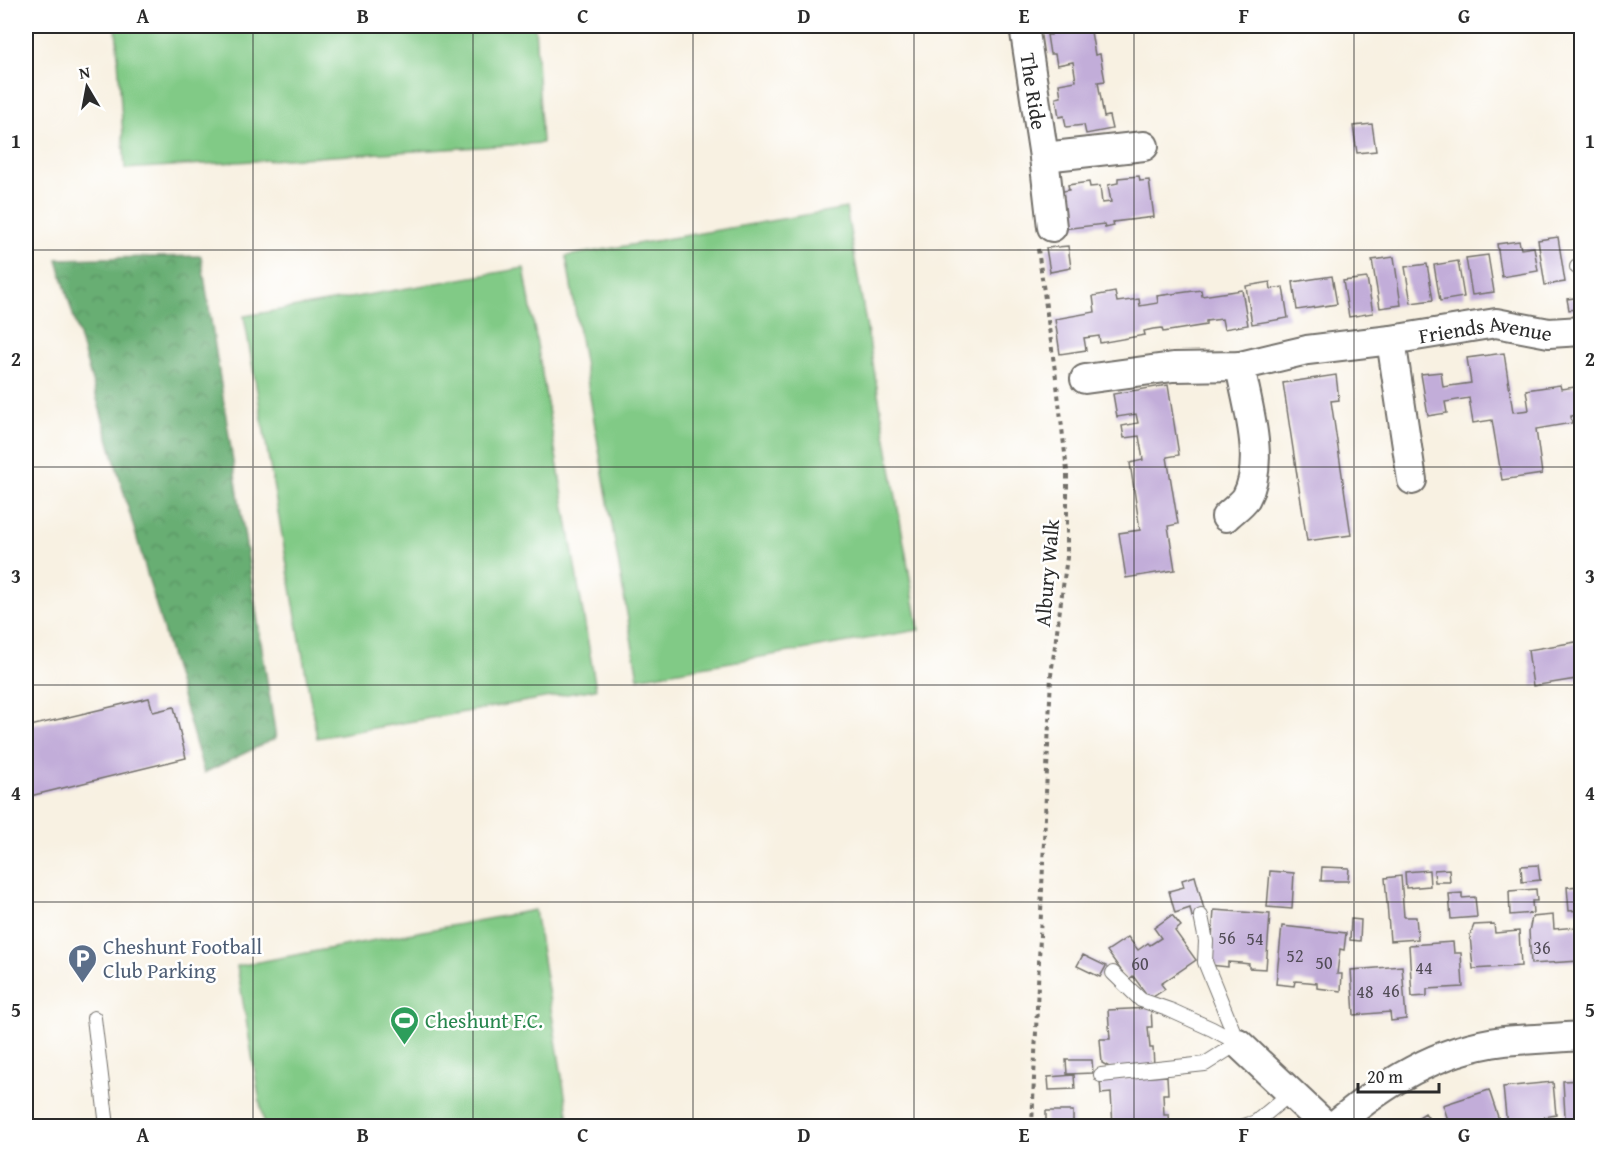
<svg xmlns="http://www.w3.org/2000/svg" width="1607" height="1152" font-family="'Gentium Book Plus',serif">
	<defs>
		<pattern id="forest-crowns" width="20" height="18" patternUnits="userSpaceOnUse" patternTransform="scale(1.5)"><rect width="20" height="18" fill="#68ae73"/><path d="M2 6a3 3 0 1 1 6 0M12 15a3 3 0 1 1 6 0" fill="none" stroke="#568e5f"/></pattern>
	</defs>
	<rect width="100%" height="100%" fill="#fff"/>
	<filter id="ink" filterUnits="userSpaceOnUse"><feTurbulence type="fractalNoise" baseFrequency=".0167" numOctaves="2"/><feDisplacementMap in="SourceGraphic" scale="12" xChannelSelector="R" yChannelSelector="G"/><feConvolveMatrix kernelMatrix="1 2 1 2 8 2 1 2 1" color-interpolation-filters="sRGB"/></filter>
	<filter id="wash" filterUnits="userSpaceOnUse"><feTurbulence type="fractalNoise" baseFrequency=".008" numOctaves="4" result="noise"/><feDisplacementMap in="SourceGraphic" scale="24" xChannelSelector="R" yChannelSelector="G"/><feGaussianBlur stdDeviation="1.35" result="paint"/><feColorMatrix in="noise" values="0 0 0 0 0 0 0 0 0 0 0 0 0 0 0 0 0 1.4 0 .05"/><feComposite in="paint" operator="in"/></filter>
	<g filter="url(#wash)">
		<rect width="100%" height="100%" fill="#f8f1e2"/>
		<path fill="url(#forest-crowns)" stroke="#4a6c4f" stroke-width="1.5" d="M201,256L276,738L204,773L57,259Z"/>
		<path fill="#81ca86" stroke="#567a58" stroke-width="1.5" d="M116,26H535L542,143L125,169Z
			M846,208L919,630L638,678L566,256Z
			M524,268L596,689L317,738L244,316Z
			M535,910L570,1126H264L237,966Z"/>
		<g id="blocks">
			<path fill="#c2add9" d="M1050,26H1090L1095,55L1100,54L1105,81L1098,82L1104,117L1109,116L1112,129L1086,134L1084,125L1066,127L1064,116L1059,117L1056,98L1061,97L1059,84L1076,81L1073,62L1057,65L1055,54H1050L1047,35H1051Z
				M1372,124L1376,151L1357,153L1353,126Z
				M1139,176L1140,181L1149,180L1154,217L1113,222L1114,226L1105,228L1104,224L1063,229L1058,192L1069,190L1068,185L1089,182L1090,187L1100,186L1102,203L1111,202L1108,185L1118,183V178Z
				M1558,237L1565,282L1545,285L1538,240Z
				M1519,241L1521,249L1534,247L1538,271L1502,277L1497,244Z
				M1068,246L1071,268L1050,272L1046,248Z
				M1488,255L1494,292L1472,295L1466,258Z
				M1394,257L1401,305L1380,308L1372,260Z
				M1458,261L1464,297L1440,301L1434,265Z
				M1427,264L1433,300L1411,303L1405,267Z
				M1332,276L1337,304L1297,310L1293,282Z
				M1367,278L1373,313L1349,317L1343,281Z
				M1270,282L1271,289L1283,287L1288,318L1252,324L1246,286Z
				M1201,290L1202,296L1242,290L1248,325L1224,329L1222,319L1206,321V325L1163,332L1162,328L1153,329L1144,331L1145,335L1100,343L1099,336L1092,337L1084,338L1086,350L1060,354L1055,319L1095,312L1093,296L1115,292L1117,302L1139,299L1140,306L1158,303L1157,296Z
				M1582,297V308L1569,310L1567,299Z
				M1504,353L1513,412L1529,410L1526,390L1560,385L1561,389L1582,386V414L1571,416L1572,423L1536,429L1542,474L1502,480L1492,420L1473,423L1469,398L1445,402L1447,413L1428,416L1421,374L1441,372L1443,387L1471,383L1467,358Z
				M1336,375L1339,400L1331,401L1351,535L1307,541L1283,383Z
				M1168,385L1179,455L1167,457L1178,524L1168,526L1175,570L1126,578L1119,533L1140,530L1130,463L1143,460L1139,436L1124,438L1122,426L1138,423L1136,414L1117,417L1113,394Z
				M1582,641V678L1533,686L1528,650Z
				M149,698L153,712L174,707L186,758L26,797V727Z
				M1538,865L1540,880L1522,882L1521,866Z
				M1322,867L1349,868L1348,881H1321Z
				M1449,869L1450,882H1435L1434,870Z
				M1429,870L1430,886L1406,888L1405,872Z
				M1270,871L1294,873L1292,909L1267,907Z
				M1195,876L1205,913L1192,917L1190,908L1175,913L1169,891L1184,887L1182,880Z
				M1401,876L1404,917H1416L1418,939L1390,941L1385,878Z
				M1582,886V910L1569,911L1567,887Z
				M1536,889L1537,901H1532L1533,913L1510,915L1509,891Z
				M1462,893V898L1475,897L1477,917L1451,919L1449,894Z
				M1214,910L1270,914L1266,969L1249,968V964L1241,963L1228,962V967L1210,965Z
				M1172,915L1181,926L1175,931L1196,960L1161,984L1165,989L1150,999L1133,976L1128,980L1107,951L1128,937L1138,950L1148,943L1150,945L1161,938L1154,928Z
				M1553,915L1554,929L1578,927L1580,961L1531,964L1529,931L1532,917Z
				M1351,919L1361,920L1360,941L1350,940Z
				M1494,924L1495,933L1519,931L1521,966L1473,969L1470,935L1474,925Z
				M1282,926L1346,933L1344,950L1340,949L1337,974H1342L1341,991L1317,988V983L1308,982L1295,981L1294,986L1276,984Z
				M1453,942L1454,953H1461L1463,987L1427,989V996L1412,997L1409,945Z
				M1083,955L1106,966L1100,977L1077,966Z
				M1402,966L1406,1019L1391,1021L1390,1012L1354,1015L1351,970Z
				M1151,1008L1152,1027H1148L1150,1048H1153L1154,1066L1111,1068L1102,1063L1100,1039H1110L1108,1010Z
				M1066,1060H1092L1093,1073L1067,1074Z
				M1074,1075L1075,1089L1049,1090L1048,1077Z
				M1167,1076L1168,1094H1163L1164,1115H1169L1170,1126H1113L1111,1093L1101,1094L1100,1080Z
				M1582,1080V1126H1572L1565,1116L1563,1081Z
				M1553,1082L1556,1115L1544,1117L1545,1126H1507L1503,1087Z
				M1489,1090L1501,1126H1450L1443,1105Z
				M1046,1111H1073V1126H1046Z
				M1425,1113L1434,1126H1405Z"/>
		</g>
	</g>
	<g filter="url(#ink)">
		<use href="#blocks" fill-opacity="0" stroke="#73706b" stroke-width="1.5"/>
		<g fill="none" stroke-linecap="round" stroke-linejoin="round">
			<defs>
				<path id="lane" d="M1577,267H1582
					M1201,916L1206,941L1205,962L1238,1043
					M1113,973L1141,1000L1170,1010L1212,1029L1238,1043
					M94,1018L107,1126
					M1101,1075L1205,1064L1238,1043
					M1244,1126L1256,1122L1292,1092"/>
				<g id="street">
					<path id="s1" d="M1024,26L1044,157L1052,227"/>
					<path d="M1044,157L1144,146"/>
					<path d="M1391,340L1412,480"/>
					<path id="s2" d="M1085,379L1173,367L1240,366L1307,350L1391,340L1496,323L1549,333L1582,331"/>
					<path d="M1226,517C1232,511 1241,505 1246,498C1266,462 1247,404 1240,366"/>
					<path d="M1238,1043L1326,1126"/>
					<path d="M1334,1126C1383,1084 1437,1049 1504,1041C1529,1039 1556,1038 1582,1036"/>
				</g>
			</defs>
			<use href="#lane" stroke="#73706b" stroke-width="16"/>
			<use href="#street" stroke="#73706b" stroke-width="32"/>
			<path stroke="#73706b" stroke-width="4" stroke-dasharray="4.5 4.5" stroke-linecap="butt" d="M1038,249L1056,378
				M1032,1126L1051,675L1067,557V471L1057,385"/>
			<use href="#lane" stroke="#fff" stroke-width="14"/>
			<use href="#street" stroke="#fff" stroke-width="28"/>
		</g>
	</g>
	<path fill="none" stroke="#2b2b2b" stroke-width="1.5" stroke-opacity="0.55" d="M253,26V1126M473,26V1126M693,26V1126M914,26V1126M1134,26V1126M1354,26V1126M26,250H1582M26,467H1582M26,685H1582M26,902H1582"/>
	<defs>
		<symbol id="parking-pin" viewBox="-11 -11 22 30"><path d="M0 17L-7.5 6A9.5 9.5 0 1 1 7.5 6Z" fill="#5c6f8a" stroke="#fff"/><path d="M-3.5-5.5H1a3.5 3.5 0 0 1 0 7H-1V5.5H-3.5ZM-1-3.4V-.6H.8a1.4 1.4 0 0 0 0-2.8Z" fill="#fff"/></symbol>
		<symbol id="stadium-pin" viewBox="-11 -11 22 30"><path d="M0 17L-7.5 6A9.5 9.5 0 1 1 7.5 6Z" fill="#2e9e5b" stroke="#fff"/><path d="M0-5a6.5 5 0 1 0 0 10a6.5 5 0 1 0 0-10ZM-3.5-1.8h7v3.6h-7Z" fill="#fff"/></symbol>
	</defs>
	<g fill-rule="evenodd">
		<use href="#parking-pin" x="66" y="942" width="33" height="45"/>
		<use href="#stadium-pin" x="388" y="1004" width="33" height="45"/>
	</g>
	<g text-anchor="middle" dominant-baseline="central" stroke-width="5" stroke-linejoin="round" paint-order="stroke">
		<g font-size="18" fill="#514c56">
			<text x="1227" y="937">56</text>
			<text x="1255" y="938">54</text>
			<text x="1542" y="947">36</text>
			<text x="1295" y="955">52</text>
			<text x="1324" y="962">50</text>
			<text x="1140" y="963">60</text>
			<text x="1424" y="967">44</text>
			<text x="1391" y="990">46</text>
			<text x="1365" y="991">48</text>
		</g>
		<g font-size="21" fill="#2b2b2b" stroke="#fff">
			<text stroke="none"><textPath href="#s1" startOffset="66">The Ride</textPath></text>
			<text stroke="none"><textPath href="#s2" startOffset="405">Friends Avenue</textPath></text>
			<text transform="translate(1047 573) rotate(-85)">Albury Walk</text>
		</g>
		<g font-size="21" fill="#4e5e75" stroke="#fff" text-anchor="start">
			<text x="103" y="946">Cheshunt Football<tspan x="103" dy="24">Club Parking</tspan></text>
		</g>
		<g font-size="21" fill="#27864d" stroke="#fff" text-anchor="start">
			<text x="425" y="1020">Cheshunt F.C.</text>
		</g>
	</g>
	<rect width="1607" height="1152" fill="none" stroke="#fff" stroke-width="66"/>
	<g transform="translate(87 87) rotate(350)" stroke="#ffffff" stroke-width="4.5" paint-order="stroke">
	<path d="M0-4.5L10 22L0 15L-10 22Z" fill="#2b2b2b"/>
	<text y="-9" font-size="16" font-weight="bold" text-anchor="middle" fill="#2b2b2b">N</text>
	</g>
	<path d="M1358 1083v9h81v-9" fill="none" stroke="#2b2b2b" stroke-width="3"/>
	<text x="1367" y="1083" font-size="18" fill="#2b2b2b" stroke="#ffffff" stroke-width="4.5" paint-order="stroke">20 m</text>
	<rect x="33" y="33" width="1541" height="1086" fill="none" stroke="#2b2b2b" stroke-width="2"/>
	<g font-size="20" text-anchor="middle" font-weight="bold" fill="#2b2b2b">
		<text x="143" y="23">A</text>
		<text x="363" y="23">B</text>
		<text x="583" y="23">C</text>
		<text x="804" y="23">D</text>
		<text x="1024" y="23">E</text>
		<text x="1244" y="23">F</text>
		<text x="1464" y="23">G</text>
		<text x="16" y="148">1</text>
		<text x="1590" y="148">1</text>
		<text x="16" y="366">2</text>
		<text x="1590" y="366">2</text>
		<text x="16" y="583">3</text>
		<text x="1590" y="583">3</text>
		<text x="16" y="800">4</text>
		<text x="1590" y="800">4</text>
		<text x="16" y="1017">5</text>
		<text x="1590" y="1017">5</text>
		<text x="143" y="1142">A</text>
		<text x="363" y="1142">B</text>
		<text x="583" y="1142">C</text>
		<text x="804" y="1142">D</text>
		<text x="1024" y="1142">E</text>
		<text x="1244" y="1142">F</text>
		<text x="1464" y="1142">G</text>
	</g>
</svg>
